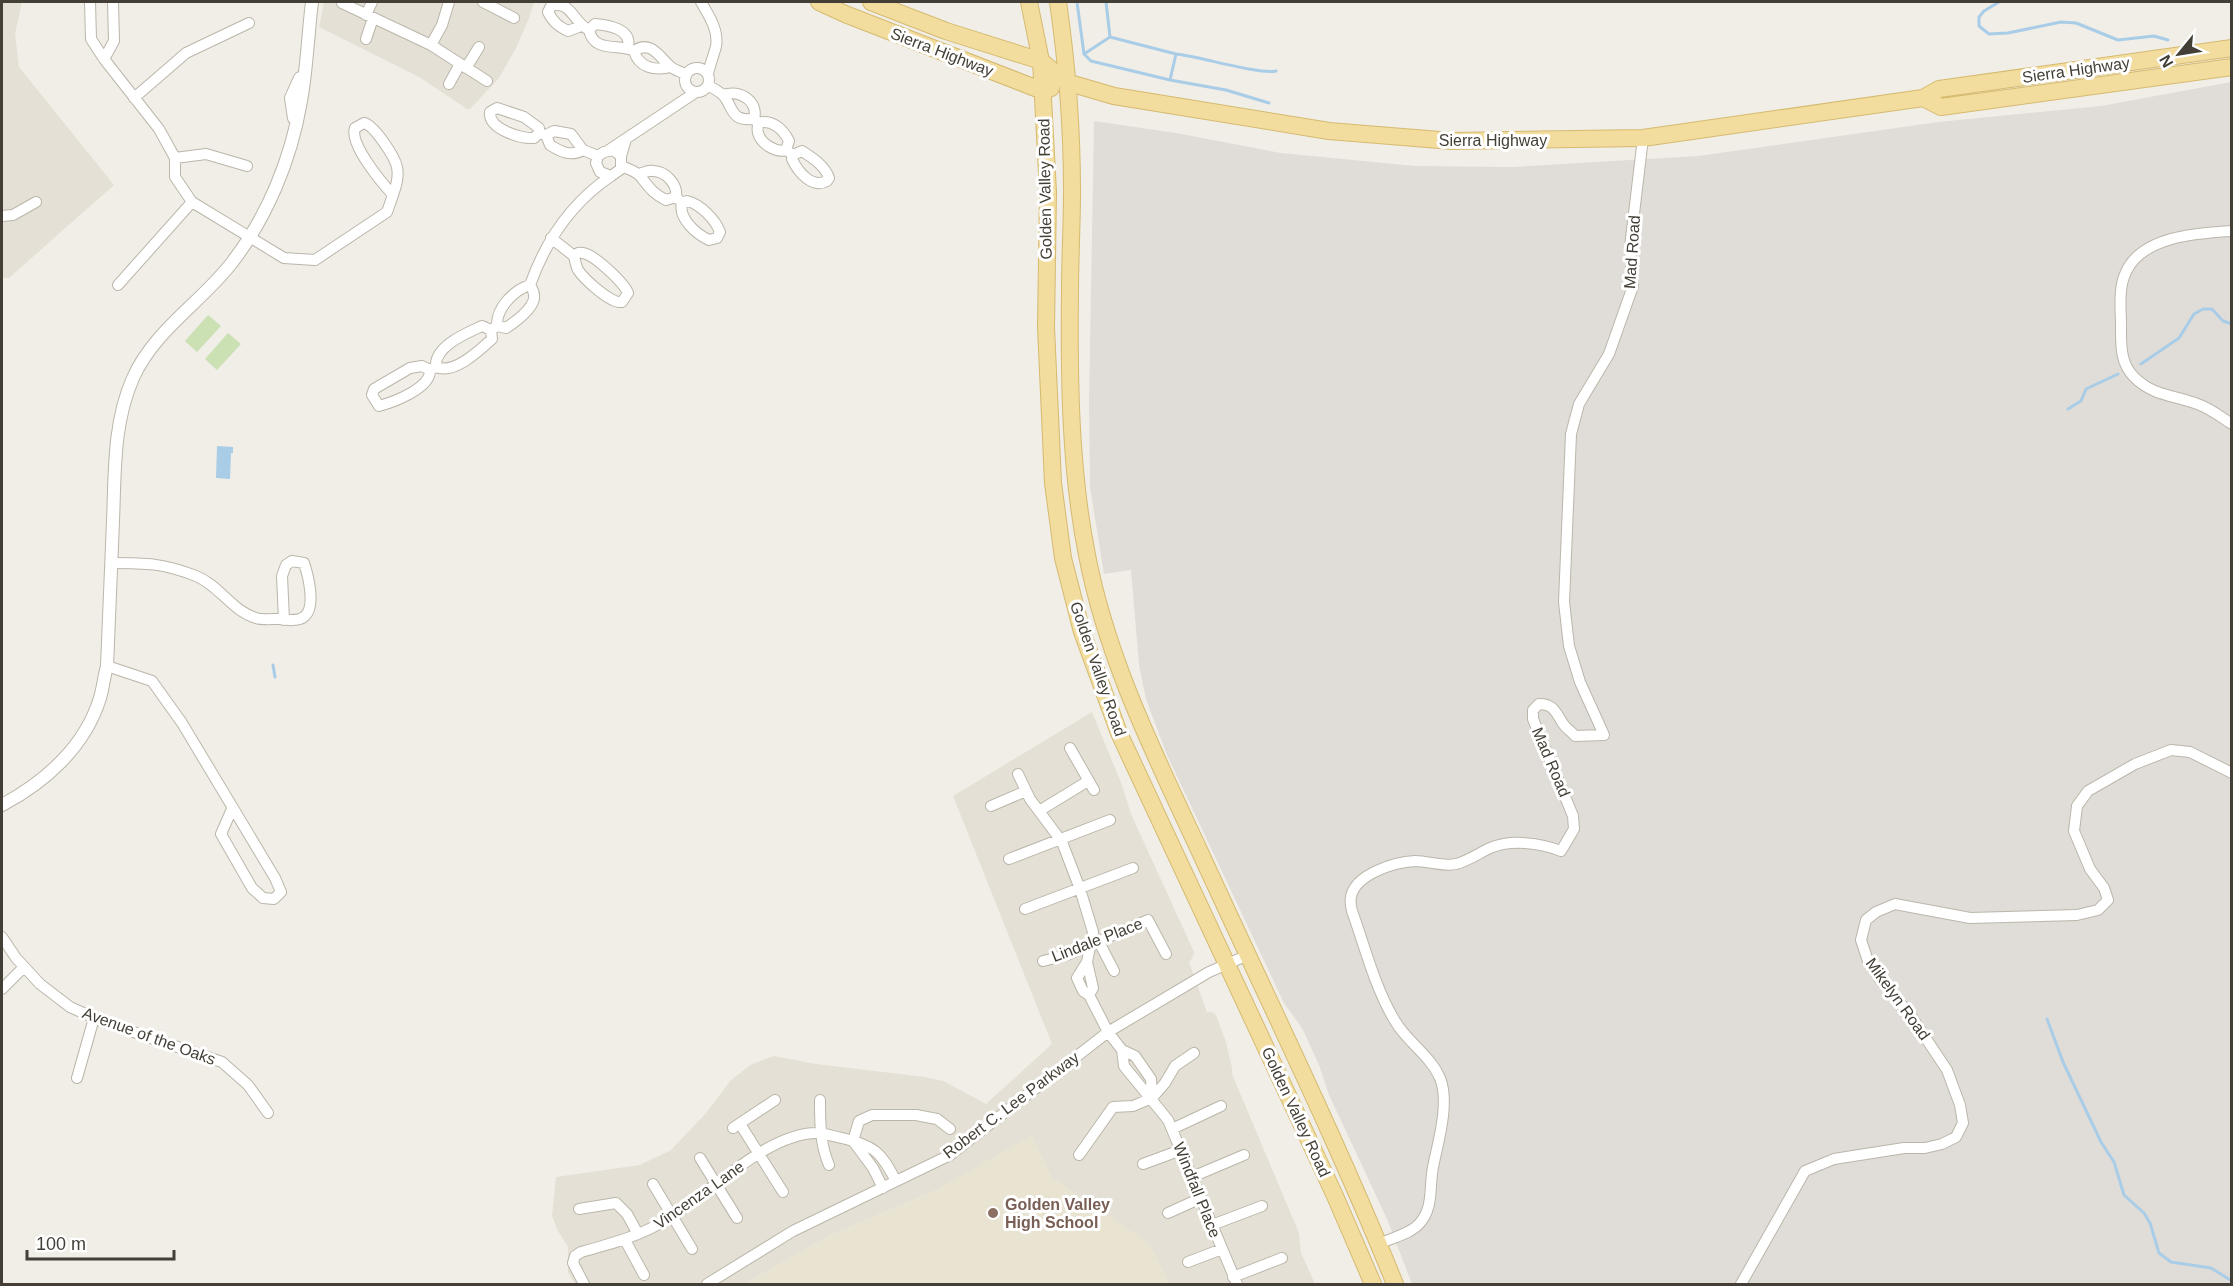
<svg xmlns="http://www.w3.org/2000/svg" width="2233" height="1286" font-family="Helvetica,sans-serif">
	<rect width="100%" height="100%" fill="#f1eee7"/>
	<path fill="#e4e0d5" d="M2,2H22L15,34L19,67L114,185L9,278H2Z
		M324,2H534L529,18L516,48L499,78L470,109H467L419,77L319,27Z
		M1092,712L1122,785L1131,814L1194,952L1193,957L1189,962L1207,1012H1212L1216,1015L1226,1042L1232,1068V1074L1299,1233L1301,1253L1315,1284H1169L1149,1244L1052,1178L934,1191L831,1235L744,1284H575L568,1272V1247L558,1231L552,1216L556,1177L640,1165L671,1150L706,1113L731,1080L752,1064L774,1056L816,1064L925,1077L943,1081L986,1104L1052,1044L953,796Z"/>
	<path fill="#e0ddd8" d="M2231,82V1284H1412L1387,1219L1329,1095L1319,1065L1302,1028L1284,1003L1167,755L1146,699L1139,665L1131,570L1104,574L1090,487L1089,401L1094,121L1176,133L1281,153L1415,166L1513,167L1698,156L1938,122L2101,106Z"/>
	<path fill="#e9e3d2" d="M1032,1135L1052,1178L1150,1244L1169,1284H744L831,1235L934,1191Z"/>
	<path fill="#cbe1b4" d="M208,315L221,326L197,352L185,341Z
		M228,333L241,344L217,370L205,359Z"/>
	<path fill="#a9cce7" d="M217,446L233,447V453H231L230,479L216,478Z"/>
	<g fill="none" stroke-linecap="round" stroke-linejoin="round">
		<path stroke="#a9cce7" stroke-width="3" d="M1077,2L1084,54L1091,61L1170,80L1226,90L1269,103
			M1999,2L1984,11L1979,17V26L1989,34L2008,33L2061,22L2076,23L2118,40L2154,36L2168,40
			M1110,37L1176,54
			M1084,54L1110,37L1106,2
			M1170,80L1176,54C1198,56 1260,75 1276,71
			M2141,364L2179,338L2194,314L2203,309H2212L2223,321L2232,324
			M2068,409L2081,401L2086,389L2118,374
			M273,665L275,677
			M2047,1019L2063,1062L2101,1142L2114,1162L2124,1195L2144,1213L2150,1223L2159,1253L2171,1262L2211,1268L2232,1281"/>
		<defs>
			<path id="minor" d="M90,2L91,39L104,59L114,41L113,2
				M483,2L514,18
				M701,2C708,14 719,30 716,46C714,55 710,64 708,74
				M342,3L431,45L487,81
				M366,15L372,2
				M581,26L568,31C558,26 553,22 548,12L551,6C572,0 573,23 589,30C594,54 621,43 634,51C639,68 655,71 671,67
				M589,30L595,24C608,25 632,29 628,47
				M366,39L373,18
				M431,45L442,25L449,2
				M634,51C651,39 660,58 671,67C675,70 681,72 685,74
				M104,59L159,129L175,158V177L192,202L284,258L315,260L387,212L393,195
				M685 80a12 12 0 1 1 24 0a12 12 0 1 1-24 0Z
				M466,68L479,47
				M449,84L460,64
				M709,86C713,88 718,91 722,94C734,106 729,122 754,119
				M724,95C739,89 759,101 754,119L758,123C758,126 757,130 758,133C761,144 776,153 786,150L793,155
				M134,98L186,53L249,23
				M364,123C374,125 395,157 397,167C399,177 396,186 393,195C382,183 349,144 355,128Z
				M758,123C772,119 783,129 789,141L786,150
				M539,133L534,138C521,139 488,129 490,112L497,108L524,117L539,128V133L546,135
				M546,135L554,131L571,134L583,150L598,156
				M546,135L550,145C561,152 571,157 583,150
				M609,150L696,92
				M802,151C813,158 825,166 829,178L827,181C812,189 798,172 792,159L793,155Z
				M621,156L613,150L604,152L598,156L596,163L600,172L611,176L621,169V156L626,139
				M175,158L206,154L247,166
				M622,166C627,169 636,171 640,176C649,187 652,193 666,200L676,197
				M639,174C643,173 648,170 653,171C666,171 678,185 676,197L679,200
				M687,201C700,204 715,219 720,232L717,238L709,240C696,234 678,218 682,203Z
				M2,216L13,215L36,202
				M2232,231C2198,233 2142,236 2126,272C2118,288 2121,309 2121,326C2121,344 2120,363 2134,377C2154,397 2176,395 2200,405C2211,409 2222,418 2232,424
				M551,238L574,256C575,261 576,266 578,270C585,280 611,304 622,302L628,293C624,283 595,255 583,253C578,252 578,253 574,256
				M118,285L192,202
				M497,326C496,308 514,290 530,285
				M491,330L497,326L506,328C515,322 536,307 534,295C534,291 532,289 530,285C546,240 571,203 611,176
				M422,366L430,370C431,388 394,402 379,406L372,395L374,389L410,368Z
				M436,367C434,346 467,333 482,326L491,330
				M430,370L436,367C454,375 480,350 492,339L491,330
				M111,563C146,563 163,563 196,576C219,585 232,611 256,618C262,620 271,619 278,619C286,620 299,622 305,616C316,606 308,575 304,563L292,561L286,565L282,576L284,620
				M107,666L152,681L182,723L275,878L281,892L274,899L263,898L252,888L221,834L232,809
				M1070,748L1094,790
				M1018,774L1030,799L1062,842L1080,889L1093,932L1087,962L1077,978L1083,991L1089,995L1108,1032L1122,1050L1135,1056L1151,1079L1152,1098
				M991,806L1026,791
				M1039,811L1088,781
				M1009,859L1110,820
				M1025,909L1133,868
				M2,937L16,958L40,984L70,1007L101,1021L222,1062L248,1085L268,1113
				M1099,942L1114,971
				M1043,961L1067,955L1148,920L1166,954
				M1087,962L1093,988L1089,995
				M2,989L24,967
				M1122,1050L1124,1066L1168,1120L1237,1284
				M77,1078L94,1018
				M820,1100C820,1123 820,1144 829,1165
				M740,1124L783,1192
				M733,1128L775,1100
				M1172,1129L1221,1106
				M853,1141L859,1121L872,1115H916L937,1119L950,1129
				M853,1141L873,1168L883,1188
				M1079,1155L1113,1107L1133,1106L1152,1098L1165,1083L1175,1066L1194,1053
				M700,1158L737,1218
				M1143,1164L1181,1150
				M1192,1177L1244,1155
				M653,1184L692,1249
				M579,1209L616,1203L627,1214L638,1234
				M1168,1213L1201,1198
				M1212,1225L1262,1206
				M625,1240L644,1275
				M1379,1244C1391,1238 1410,1234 1419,1224C1434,1208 1429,1187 1433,1167C1438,1142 1450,1103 1440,1078C1430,1055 1407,1042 1395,1021C1375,988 1365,947 1352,911C1351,907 1350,901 1351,897C1355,874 1395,862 1415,861C1429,861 1442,867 1456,864C1468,861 1479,853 1490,848C1511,839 1540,843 1561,851L1574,829L1573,816L1533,719V710L1539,704C1555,704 1556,714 1564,725C1567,729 1572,732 1575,736L1604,735L1580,682L1569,646L1564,602L1571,434L1579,404L1609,354L1633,286L1630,247L1643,138
				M1188,1262L1222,1249
				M1233,1277L1282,1258
				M584,1284L573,1263L575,1256L581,1252C610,1244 640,1236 666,1220C709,1195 768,1131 819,1133C827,1134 835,1137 842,1138C876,1147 880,1151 896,1181
				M707,1284L793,1231L950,1155L1108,1032L1209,972L1248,955
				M1741,1284L1805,1171L1834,1159L1904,1148H1925L1942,1144L1956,1137L1963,1123L1960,1105L1947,1070L1911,1016L1879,978L1868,961L1861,940L1866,920L1876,912L1895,904L1970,918L2077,915L2098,910L2108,900L2104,888L2090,869L2074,831L2077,806L2088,791L2135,764L2171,750L2190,752L2232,773"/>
			<path id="tertiary" d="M294,118L291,98L300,78
				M2,805C45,782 85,747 100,698C103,688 104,677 107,666C109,618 111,569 113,521C115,473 113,423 133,378C154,331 199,304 230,265C267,218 291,160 301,101C307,68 308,34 312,2"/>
			<path id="primary" d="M819,2L845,14L1043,91L1051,88
				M871,2L946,31L1041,61L1066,82L1114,96L1329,131L1452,141L1643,138L1923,98L1939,89L2232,48
				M1029,2L1041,61L1044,117L1048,192L1046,327L1053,483L1063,558L1082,632L1119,733L1335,1196L1373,1284
				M1058,2C1067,64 1072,127 1072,191C1072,224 1070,258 1070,292C1069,379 1070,470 1087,555C1107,660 1156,757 1200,852C1266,996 1336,1138 1395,1284
				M1923,98L1941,107L2232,67"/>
		</defs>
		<use href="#minor" stroke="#bbb6aa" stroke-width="12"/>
		<use href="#tertiary" stroke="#bbb6aa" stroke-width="14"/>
		<use href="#primary" stroke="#d5ba70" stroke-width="18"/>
		<use href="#minor" stroke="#fff" stroke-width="10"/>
		<use href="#tertiary" stroke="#fff" stroke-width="12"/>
		<use href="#primary" stroke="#f2dd9e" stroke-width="16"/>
	</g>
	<circle fill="#8d6e63" stroke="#fff" stroke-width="2" cx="993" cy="1213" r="6"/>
	<g text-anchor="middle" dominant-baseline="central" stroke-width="6" stroke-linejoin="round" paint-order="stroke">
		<g font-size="16" fill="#433f36" stroke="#fff">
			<text transform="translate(942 52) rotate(21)">Sierra Highway</text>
			<text transform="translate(2076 70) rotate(-8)">Sierra Highway</text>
			<text x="1493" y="140">Sierra Highway</text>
			<text transform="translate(1045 189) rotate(-91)">Golden Valley Road</text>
			<text transform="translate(1632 252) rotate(-86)">Mad Road</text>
			<text transform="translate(1098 669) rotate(71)">Golden Valley Road</text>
			<text transform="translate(1551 762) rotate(67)">Mad Road</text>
			<text transform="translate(1097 940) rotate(-21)">Lindale Place</text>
			<text transform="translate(1898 999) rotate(54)">Mikelyn Road</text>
			<text transform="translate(149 1036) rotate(20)">Avenue of the Oaks</text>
			<text transform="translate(1011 1105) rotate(-37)">Robert C. Lee Parkway</text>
			<text transform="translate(1296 1112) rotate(65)">Golden Valley Road</text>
			<text transform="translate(1197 1190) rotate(68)">Windfall Place</text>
			<text transform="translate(699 1195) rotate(-35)">Vincenza Lane</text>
		</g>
		<g font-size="16" font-weight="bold" fill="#785e54" stroke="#fff" text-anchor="start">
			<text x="1005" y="1204">Golden Valley<tspan x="1005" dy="18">High School</tspan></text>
		</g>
	</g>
	<rect width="2233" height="1286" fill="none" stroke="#433f36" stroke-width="6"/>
	<g transform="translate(2179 54) rotate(240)" stroke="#ffffff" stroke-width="4.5" paint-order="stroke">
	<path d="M0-4.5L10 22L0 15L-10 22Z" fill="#433f36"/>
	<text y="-9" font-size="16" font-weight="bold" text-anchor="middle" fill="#433f36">N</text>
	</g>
	<path d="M27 1250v9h147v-9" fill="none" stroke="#433f36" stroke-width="3"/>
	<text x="36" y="1250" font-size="18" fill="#433f36" stroke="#ffffff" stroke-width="4.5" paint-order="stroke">100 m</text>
</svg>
